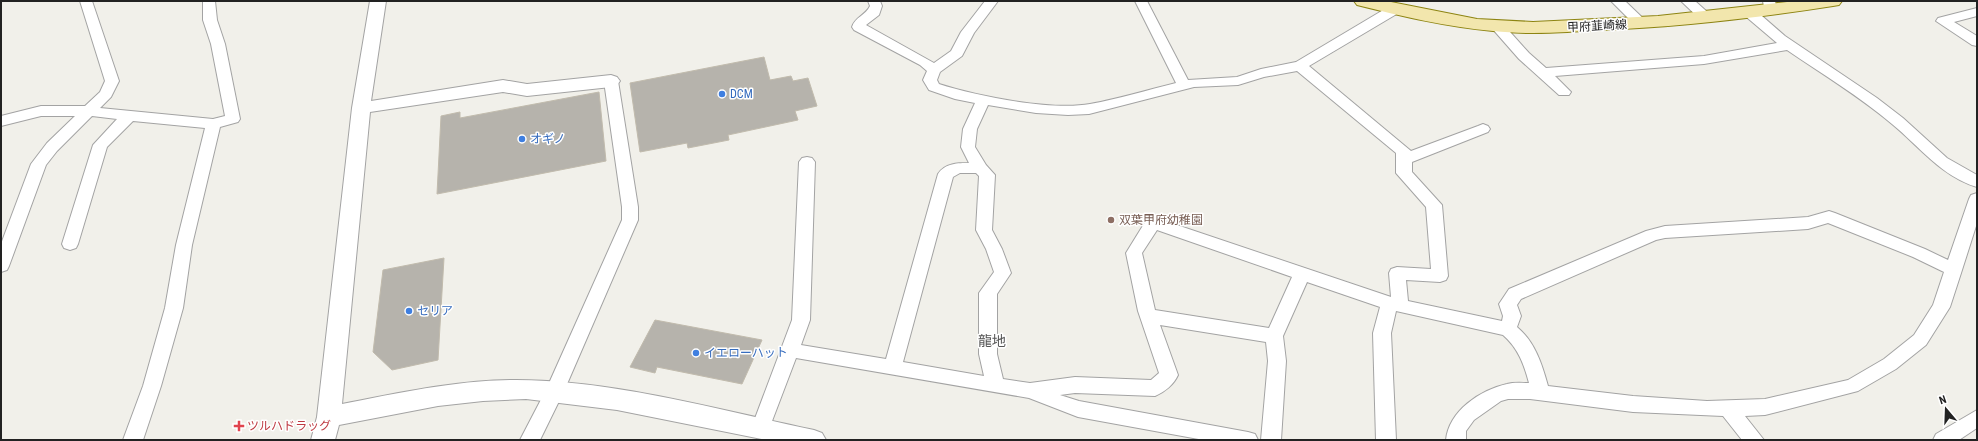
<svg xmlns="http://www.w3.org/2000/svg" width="1978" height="441" font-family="'Roboto Condensed','Noto Sans JP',sans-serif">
	<rect width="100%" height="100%" fill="#f1f0ea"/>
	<path fill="#b6b3ac" stroke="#c1bbad" d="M764,57L770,80L791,76L793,81L808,78L817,106L795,111L798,120L728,135L729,140L688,148L687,143L640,152L630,83Z
		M599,92L606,161L437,194L441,116L460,112V118Z
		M444,258L438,360L392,370L373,352L383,270Z
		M655,320L762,340L742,384L657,367L655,373L630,367Z"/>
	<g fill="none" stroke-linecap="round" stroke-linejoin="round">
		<defs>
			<path id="minor" d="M80,1H92L119,81L111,97L100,108L213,119L225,116L211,44L203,20V1H215L217,20L225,44L240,119L238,122L220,127L192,245L183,308L161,386L143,440H123L143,386L165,308L176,245L205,128L133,121L107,147L78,244L76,248L70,250L64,248L62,244L93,145L117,119L92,116L57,151L46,165L9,266L7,270L1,272V244L31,164L47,143L75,116H41L1,126V116L41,106H85L100,92L105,81Z
				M868,1H880L882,6L879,15L866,25L934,63L951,51L961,32L985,1H998L974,33L962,56L940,72L937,80L939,84C976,96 1052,111 1090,104C1119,99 1147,90 1176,83L1135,1H1147L1188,80L1237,77L1261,69L1296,62L1390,6H1400L1402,9L1400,12L1309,66L1411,151L1478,126L1483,124L1488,126L1490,129L1488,132L1412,162V172L1442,205L1448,276L1446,280L1440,282L1406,280L1408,301L1502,321L1503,316L1499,304L1509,289L1646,231L1665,226L1808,217L1829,211L1835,213L1925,249L1948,260L1969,199L1971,195L1977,193V223L1962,270L1950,307L1926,345L1896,369L1858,391L1765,415L1745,416L1764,440H1742L1723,416L1633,412L1530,399H1508L1501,401L1474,420L1466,431V440H1446C1449,411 1480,390 1507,384C1514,382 1522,383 1529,383C1524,364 1518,348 1503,335L1396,311L1391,333L1396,440H1376L1373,333L1380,307L1307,282L1283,336L1286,361L1281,440H1261L1268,361L1266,342L1160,325L1178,375C1174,384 1165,392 1155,396L1075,393L1060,395L1079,401L1248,432L1255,434L1258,440H1204L1078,417L1029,398L796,358L769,429L767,435L760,437L753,435L751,429L792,320L799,162L802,158L807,157L812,158L815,162L810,320L801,345L886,359L938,174C945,163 958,163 969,163L961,147L963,129L975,103L955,99L929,90L923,80L927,71L920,65L854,30L852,27C855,17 866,15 870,6ZM1297,71L1396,153V173L1426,207L1431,269L1397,267L1391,269L1389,273L1391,297L1153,217L1147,219L1126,253L1138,311L1159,373L1151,380L1075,377L1030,383L1003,379L997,354V294L1011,273L1002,249L992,230L995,175L986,165L975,147L977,129L988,105L1036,113L1068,115L1089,114L1194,87L1238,85L1264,77ZM960,173H976L979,176L976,230L986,249L994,272L979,293V354L984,376L903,362L953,177ZM1828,223L1913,257L1944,272L1933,305L1914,335L1884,359L1848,380L1765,399L1707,401L1633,396L1548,386C1542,364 1535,342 1517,327L1521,316L1517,305L1521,299L1656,240L1665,238L1808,229ZM1157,230L1292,277L1269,328L1155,310L1142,253Z
				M1611,1H1625L1649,24L1647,27H1637Z
				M1681,1H1695L1714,18L1712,21H1702Z
				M1763,1H1775L1777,10L1775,13H1765Z
				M1749,8L1754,9L1785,36L1877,98L1903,118L1947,158L1977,175V187C1942,177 1919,146 1892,124C1859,96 1822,74 1787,50L1704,64L1555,76L1571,92L1569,95H1559L1519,59L1490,26L1492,23H1502L1529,53L1546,68L1704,56L1777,43L1744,15L1742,12L1744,9Z
				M1977,8V16L1954,22L1977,36V46L1972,45L1936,21L1938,18Z
				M611,77L616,78L618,81L638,207V220L564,391L540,440H520L546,390L622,220V207L604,81L606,78Z
				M1977,410V428L1959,440H1933L1936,434Z"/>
			<path id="tertiary" d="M370,1H386L371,101L503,80L527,84L611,75L617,77L620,81L617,85L611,87L527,96L503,92L370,112L342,404C399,393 457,380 516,380C613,380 719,410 814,430L822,433L826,440H766L617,410L526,399L483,401L438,406L339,425L335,440H311L317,417L352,108Z"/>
			<path id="primary" d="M1354,1H1386L1477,19L1533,22L1658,16L1796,1H1842L1839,5L1833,6C1756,18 1679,27 1602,30C1566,32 1529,35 1493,31C1447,27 1401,16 1357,5Z"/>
		</defs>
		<use href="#minor" stroke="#a3a3a3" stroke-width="2"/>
		<use href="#tertiary" stroke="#a3a3a3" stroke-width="2"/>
		<use href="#primary" stroke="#8d8412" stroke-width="2"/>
		<use href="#minor" fill="#fff" fill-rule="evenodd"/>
		<use href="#tertiary" fill="#fff" fill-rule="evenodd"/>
		<use href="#primary" fill="#f2e6ad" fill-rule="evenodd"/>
	</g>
	<g fill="#3f7fe0" stroke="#fff" stroke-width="1.5">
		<circle cx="722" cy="94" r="4"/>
		<circle cx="522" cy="139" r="4"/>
		<circle cx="409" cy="311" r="4"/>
		<circle cx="696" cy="353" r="4"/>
	</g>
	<circle fill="#8d6e63" stroke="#fff" stroke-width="1.5" cx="1111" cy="220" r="4"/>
	<path fill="#e0444e" stroke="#fff" stroke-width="1.5" d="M237 420h4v4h4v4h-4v4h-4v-4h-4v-4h4z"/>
	<g text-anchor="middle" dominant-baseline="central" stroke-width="3" stroke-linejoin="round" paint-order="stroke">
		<g font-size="12" fill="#222" stroke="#fff">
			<text transform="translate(1597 26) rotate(-3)">甲府韮崎線</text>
		</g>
		<g font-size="12" fill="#366cbe" stroke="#fff" text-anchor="start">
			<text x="730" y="94">DCM</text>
			<text x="530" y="139">オギノ</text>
			<text x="417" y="311">セリア</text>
			<text x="704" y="353">イエローハット</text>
		</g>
		<g font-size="12" fill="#785e54" stroke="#fff" text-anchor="start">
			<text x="1119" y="220">双葉甲府幼稚園</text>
		</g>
		<g font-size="12" fill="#be3a42" stroke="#fff" text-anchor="start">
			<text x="247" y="426">ツルハドラッグ</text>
		</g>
		<g font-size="14" fill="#555" stroke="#fff">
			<text x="992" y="341">龍地</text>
		</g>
	</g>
	<rect width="1978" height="441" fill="none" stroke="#222222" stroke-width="4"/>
	<g transform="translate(1946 409) rotate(341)" stroke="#ffffff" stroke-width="3" paint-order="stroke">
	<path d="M0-3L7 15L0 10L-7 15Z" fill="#222222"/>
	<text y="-6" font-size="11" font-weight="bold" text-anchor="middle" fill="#222222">N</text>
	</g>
</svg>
